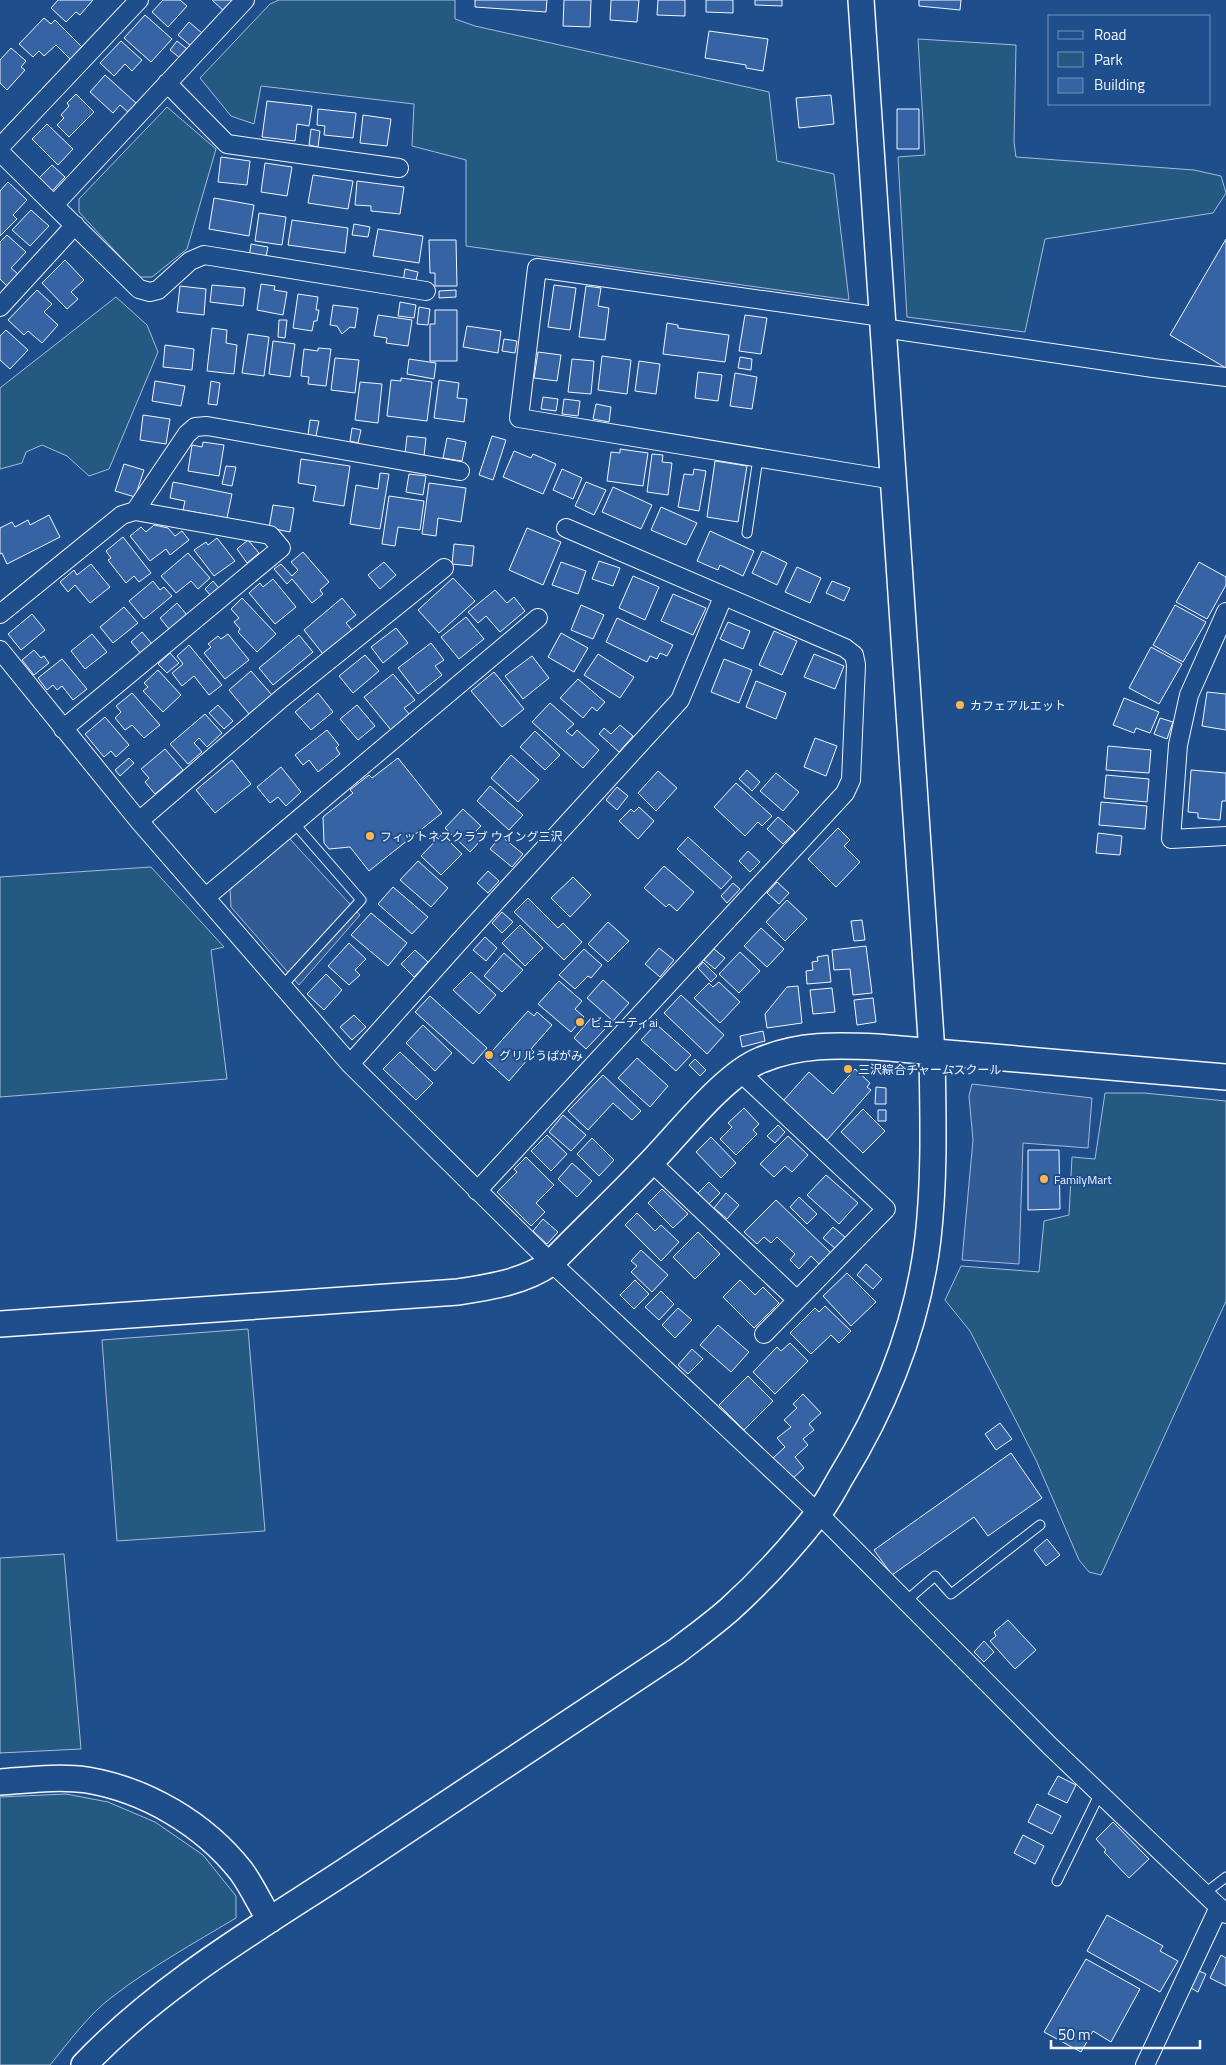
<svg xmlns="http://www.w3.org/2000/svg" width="1226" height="2065" font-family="'Titillium Web','Noto Sans JP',sans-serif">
	<rect width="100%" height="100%" fill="#1f4e8c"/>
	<path fill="#245a82" stroke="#a8bbd7" d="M279,0H455V19L475,26L769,92L777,161L834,174L849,300L466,246V160L412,146L414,104L261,86L254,124L231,116L200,78L270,4Z
		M918,39L1016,45L1014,142L1016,157L1194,170L1221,176L1226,193L1213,213L1045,239L1025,332L907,317L898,157L925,155Z
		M167,107L216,149L187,249L152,277H139L79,212V199Z
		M116,297L147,325L158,352L109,469L89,476L67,456L42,445L26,452L22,463L0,469V388Z
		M151,867L224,947L211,950L227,1079L0,1097V877Z
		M1105,1093H1144L1226,1101V1301L1101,1575L1089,1572L1079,1560L1036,1460L970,1331L945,1300L961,1266L1039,1272L1044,1221L1069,1215L1072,1157L1095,1159Z
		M248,1329L265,1531L117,1541L102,1340Z
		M64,1554L81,1749L0,1753V1558Z
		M66,1794L108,1802L155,1822L203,1855L236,1896V1918C194,1943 151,1967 112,1997C88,2015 69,2042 50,2065H0V1797Z"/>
	<path fill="#305b95" stroke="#a8bbd7" d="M289,838L360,915L299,985L231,907L230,889Z
		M972,1084L1092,1098L1088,1148L1023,1143L1019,1264L962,1260L973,1140L969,1096Z"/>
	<path fill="#3563a3" stroke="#f2f6ff" d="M58,0H93L80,15L76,12L66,22L51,8Z
		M163,0H180L187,6L168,27L152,12Z
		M212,0H235L225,12Z
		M475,0H547L546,12L475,7Z
		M564,0H591L590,27L563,26Z
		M611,0H639L637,22L610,20Z
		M658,0H685V16L657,15Z
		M706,0H733V13L706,12Z
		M755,0H782V6L755,5Z
		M919,0H961L960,10L919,6Z
		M145,15L172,39L151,62L124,38Z
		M44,18L51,24L55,20L83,48L71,60L56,45L44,56L39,51L33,57L19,44Z
		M189,22L202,33L191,46L178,35Z
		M709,31L768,39L763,71L746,68V65L705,58Z
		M121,41L142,60L132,71L125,64L114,76L100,63Z
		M177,41L187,49L180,58L170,50Z
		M11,48L26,61L21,67L25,70L7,90L0,83V60Z
		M105,75L136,103L128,112L120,105L113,113L90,92Z
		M76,94L94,112L69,137L57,125L64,118L61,115L69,106L67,103Z
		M831,95L834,124L799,128L796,98Z
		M267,101L312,106L309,126L297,124L295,141L262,137Z
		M318,109L356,113L353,138L324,135L325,126L317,125Z
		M897,109H919V149H897Z
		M363,115L391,119L387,146L360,143Z
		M47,124L73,149L58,165L32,139Z
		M311,129L320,131L318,147L309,145Z
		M221,157L250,161L247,185L218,182Z
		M265,163L292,167L287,196L261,192Z
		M52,165L65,177L52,191L39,178Z
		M313,175L353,181L348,209L308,203Z
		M357,181L404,187L400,214L371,211V206L355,205Z
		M8,182L27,200L13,215L17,219L0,236V191Z
		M214,198L254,205L249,236L209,229Z
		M31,210L49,226L30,246L12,230Z
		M259,213L286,217L282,245L255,241Z
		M292,220L348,228L345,253L288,245Z
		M354,224L370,227L368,237L352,235Z
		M378,229L423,236L419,263L373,256Z
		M7,235L26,252L11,268L18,274L7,286L0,279V242Z
		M1226,239V368L1170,335Z
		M429,240H456L457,286H435V273H430Z
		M251,244L268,247L265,261L249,258Z
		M65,260L84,280L71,292L78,299L67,309L42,283Z
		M405,269L418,272L415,285L403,282Z
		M261,284L275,286L274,290L287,292L283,315L257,310Z
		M212,285L245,288L243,306L210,302Z
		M554,285L576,288L570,330L548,327Z
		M180,286L206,289L204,315L177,312Z
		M586,286L601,288L598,306L609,308L605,340L579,337Z
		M37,290L52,304L44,312L58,325L42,343L28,331L24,335L8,320Z
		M456,290V297L439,298V291Z
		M298,294L318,297L316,310H319L317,321H314L312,331L293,328Z
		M400,302L416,305L414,318L398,316Z
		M333,305L358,308L355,328L350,327L342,334L337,326L330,325Z
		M419,307L430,309L428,325L417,324Z
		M435,310H457V361H430V324H435Z
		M378,315L412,320L408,346L386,343L387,338L374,336Z
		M745,315L767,318L761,354L739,351Z
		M279,320H287L285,338L278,337Z
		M667,323L678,325V328L729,335L725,362L663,354Z
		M467,326L501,331L498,353L463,347Z
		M212,328L227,330L226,343L237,345L234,374L207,371Z
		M6,330L28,350L10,369L0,360V336Z
		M248,334L269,337L264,376L242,373Z
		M504,339L517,341L515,353L502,351Z
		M273,341L295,344L290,377L269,374Z
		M165,345L194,349L192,370L163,367Z
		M318,348L331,349L326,386L308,384L309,377L301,376L304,349L318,351Z
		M538,352L561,355L557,381L534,378Z
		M602,356L631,360L627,394L598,390Z
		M740,357L752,359L751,370L738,368Z
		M335,358L359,360L355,393L331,390Z
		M409,359L436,363L434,379L407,374Z
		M572,359L594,361L591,394L568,392Z
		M639,361L660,364L656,394L635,391Z
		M698,372L722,375L718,401L695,398Z
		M735,373L757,377L752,409L730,406Z
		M401,378L432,382L427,421L387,416L391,380L401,381Z
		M439,380L459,383L457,398L467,399L464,422L434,418Z
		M155,381L185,386L181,406L152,401Z
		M211,381L220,383L217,405L208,404Z
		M360,382L382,384L378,423L355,420Z
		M543,397L558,399L556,411L541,409Z
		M564,399L580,401L578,416L562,414Z
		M596,404L611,407L609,422L593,419Z
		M143,415L170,419L166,444L140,440Z
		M310,420L319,421L316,436L308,435Z
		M352,428L361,430L358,443L350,441Z
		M407,436L426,438L424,456L405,454Z
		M492,436L506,440L493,480L479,475Z
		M447,438L466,442L462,461L443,458Z
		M203,442L224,445L219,476L188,471L192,445L202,447Z
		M620,449L648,453L643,486L607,481L611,452L620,453Z
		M514,451L531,458L533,454L556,464L543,494L503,477Z
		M652,454L663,455L662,462L672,463L668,495L647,492Z
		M301,459L350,466L344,506L313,501L316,486L298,483Z
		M715,461L747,466L738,522L707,517Z
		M124,464L144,470L135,497L115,491Z
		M226,466L236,467L232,486L222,484Z
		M562,469L582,478L573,499L553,490Z
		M694,469L706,471L699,511L678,507L684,474L693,475Z
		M380,473L389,474L380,529L350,524L356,485L378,489Z
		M409,474L426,476L423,495L406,492Z
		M173,482L232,494L227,518L183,510L185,501L170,498Z
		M586,482L606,490L594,515L575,506Z
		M429,483L466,488L461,522L438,518L436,536L422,534Z
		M613,487L652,505L641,529L602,512Z
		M389,496L424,501L420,530L398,527L395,546L382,544Z
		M273,505L294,508L290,532L269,528Z
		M661,507L697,523L686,545L651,530Z
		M49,515L60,537L7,564L2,553L0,554V528L12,522L15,527L28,520L30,525Z
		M154,525L168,528L175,536L182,531L189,540L170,555L166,549L150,561L130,536L141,527L146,532Z
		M527,528L561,542L543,585L509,570Z
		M710,531L754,551L743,576L720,565L718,570L697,561Z
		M123,537L151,573L139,582L134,576L126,583L108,560L111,558L106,551Z
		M217,538L235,561L214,576L194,550L206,542L208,545Z
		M248,540L259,553L247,563L237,549Z
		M454,544L474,546L472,566L452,564Z
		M762,551L787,563L777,585L752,573Z
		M303,552L329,582L320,590L323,594L312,603L292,579L287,584L274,569L281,564L292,576L298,570L291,562Z
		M188,553L210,578L198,589L191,581L176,593L161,576Z
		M599,561L620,568L613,586L592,579Z
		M384,562L396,575L380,589L368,575Z
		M561,562L586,571L578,594L552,585Z
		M1199,562L1226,577V585L1207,619L1176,602Z
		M91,564L110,587L90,603L75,585L68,592L60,582L74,570L77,575Z
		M797,567L821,578L810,603L785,592Z
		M633,576L659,587L645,620L619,608Z
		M453,578L475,601L439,633L418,610Z
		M273,579L296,607L275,624L249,593L260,583L263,587Z
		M153,581L160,590L164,587L172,596L144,619L129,601Z
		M213,581L219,588L211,596L205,589Z
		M832,581L850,588L844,601L826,593Z
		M495,590L507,603L514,597L525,611L500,632L486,616L478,623L468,612Z
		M673,594L706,608L693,635L661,621Z
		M242,598L276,634L257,652L238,632L240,629L234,622L239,618L231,609Z
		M342,598L356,615L346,623L352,630L323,654L304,630Z
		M177,603L187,615L169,629L160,618Z
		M581,605L604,615L593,639L571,630Z
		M1175,605L1206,622L1183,662L1153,645Z
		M124,607L138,623L113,643L100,627Z
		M32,614L45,630L21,650L8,634Z
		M466,617L484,639L459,659L441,637Z
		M617,618L673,645L667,656L660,653L657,659L650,656L647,662L606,642Z
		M728,622L750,631L743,649L720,639Z
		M396,628L408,643L383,663L371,647Z
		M774,631L797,641L782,675L759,665Z
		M142,632L153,645L142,655L131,642Z
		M561,633L588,648L574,672L548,657Z
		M92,634L107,652L85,669L71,651Z
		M228,634L249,660L225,679L204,653L211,647L208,644L218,636L221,639Z
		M299,635L313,652L273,685L259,668Z
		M431,643L444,660L435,666L442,675L418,694L398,668Z
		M189,645L222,685L209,695L194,676L182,686L172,673L183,664L177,656Z
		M1151,647L1182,664L1159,704L1129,688Z
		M34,650L41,658L44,656L49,663L34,675L22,660Z
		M170,653L179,663L167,673L158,664Z
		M598,654L634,677L620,698L584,675Z
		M814,654L844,666L835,689L804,677Z
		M365,655L379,671L353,693L339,676Z
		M532,656L549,678L523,699L505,676Z
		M62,659L87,689L73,700L62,686L57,690L53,685L47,690L38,678Z
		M724,659L752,670L739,703L711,692Z
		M158,670L181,695L163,712L143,691L148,687L144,683Z
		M251,671L272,695L249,714L229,690Z
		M494,672L524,709L502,727L471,691Z
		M393,674L415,700L404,708L410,715L391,730L364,697Z
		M578,679L605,702L597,711L592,707L583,718L560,698Z
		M756,681L786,693L776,719L746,707Z
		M1207,692L1226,694V730L1202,726Z
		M132,693L160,725L144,738L132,725L125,730L115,718L121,712L116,706Z
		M318,693L333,712L311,730L295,712Z
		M1124,698L1159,712L1150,733L1136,728L1134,733L1113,725Z
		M550,703L574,724L566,731L572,736L577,730L599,750L583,768L532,722Z
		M218,705L233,721L224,729L209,713Z
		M357,705L375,726L358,740L340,719Z
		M205,714L222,733L207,747L199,738L194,743L202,752L188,764L170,744Z
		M105,717L129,745L116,757L111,751L104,757L85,734Z
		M1160,718L1173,722L1167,739L1154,734Z
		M620,725L633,736L619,752L599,734L604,728L611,734Z
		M327,730L339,745L336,748L340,754L318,772L309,760L303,765L295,755Z
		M535,731L560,755L545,770L520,747Z
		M815,738L837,746L826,776L804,767Z
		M1108,746L1151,750L1149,773L1106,770Z
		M165,749L183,770L155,794L145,782L149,778L141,769Z
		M511,755L539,780L518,802L491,778Z
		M129,758L134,763L120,776L115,770Z
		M398,758L442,813L369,871L350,847L329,849L324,843L323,817L353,793L350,790L369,775L372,778Z
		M232,760L251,784L215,813L196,790Z
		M281,767L301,792L286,806L278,797L270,803L257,787Z
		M747,770L760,782L752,791L739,779Z
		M1191,770L1226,773V801H1222L1220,820L1198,818V813L1188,812Z
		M658,771L677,788L656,811L638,793Z
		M776,773L799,792L783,811L760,791Z
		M1106,775L1149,779L1147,802L1104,798Z
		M736,783L772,816L762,826L758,822L745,836L714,807Z
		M490,786L523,815L509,830L477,801Z
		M617,787L628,796L617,810L606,800Z
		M1101,802L1147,806L1145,829L1099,825Z
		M639,807L654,821L638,839L619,821L631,809L634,812Z
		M463,809L481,826L476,831L483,838L470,852L445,828Z
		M778,817L795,832L783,844L767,829Z
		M838,828L850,840L844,846L860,862L836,887L808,859Z
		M1098,833L1122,836L1120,855L1096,853Z
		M442,834L462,854L441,875L421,856Z
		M501,836L523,854L512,867L490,849Z
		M688,837L732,877L721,889L677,849Z
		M748,851L760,862L750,872L739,861Z
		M418,861L448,888L431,907L400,880Z
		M664,866L694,892L677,911L669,904L666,907L644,888Z
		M488,871L499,881L488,893L477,883Z
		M573,877L591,895L570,917L551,898Z
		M777,882L789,893L779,904L767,893Z
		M733,883L740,889L727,903L721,896Z
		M393,887L428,917L412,934L378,904Z
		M528,898L558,928L563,923L582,942L564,960L514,912Z
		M787,900L807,919L785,941L766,922Z
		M502,912L513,922L502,933L492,923Z
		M371,913L407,943L388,966L351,935Z
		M862,920L865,940L854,941L851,921Z
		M608,922L629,941L608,962L588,944Z
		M520,925L543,948L525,966L502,943Z
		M761,928L784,949L767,967L744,946Z
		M485,937L497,948L486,961L473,950Z
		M349,943L366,959L355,970L360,975L349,985L328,966Z
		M866,946L872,993L853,995L850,969L834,970L832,950Z
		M659,948L674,960L660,977L645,964Z
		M584,949L602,965L591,978L588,976L575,989L559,975Z
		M714,949L725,958L715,969L704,960Z
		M415,950L428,962L414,977L401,964Z
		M740,952L760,971L739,993L719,974Z
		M504,953L523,970L502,992L484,976Z
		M828,955L831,982L807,984L806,971L813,970L812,962L818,961L817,957Z
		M703,962L717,976L711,982L698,968Z
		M471,972L496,995L479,1014L453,990Z
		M326,974L342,990L324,1010L307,994Z
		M603,980L629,1003L613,1021L587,998Z
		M559,981L582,1001L575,1009L584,1017L571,1032L538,1004Z
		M719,982L740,1002L720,1023L694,998L709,983L713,987Z
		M798,986L802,1023L767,1028L765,1014L787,987Z
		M832,988L835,1012L813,1014L810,990Z
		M681,995L724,1035L707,1054L664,1013Z
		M430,996L487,1048L473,1064L415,1012Z
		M873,998L876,1022L857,1025L854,1000Z
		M528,1011L534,1016L537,1012L552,1025L531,1049L534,1052L509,1081L485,1059Z
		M354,1015L366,1027L352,1040L340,1027Z
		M592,1017L605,1029L586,1049L574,1038Z
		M656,1024L691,1055L676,1071L641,1040Z
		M423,1025L452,1053L435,1071L406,1043Z
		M763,1031L765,1041L742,1047L740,1036Z
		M400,1052L433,1083L416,1100L383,1069Z
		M637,1058L668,1086L650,1107L618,1078Z
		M695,1059L706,1070L700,1076L689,1065Z
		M855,1069L870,1083L867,1087L871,1090L827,1140L783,1101L809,1072L833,1094Z
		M603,1075L641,1111L632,1120L613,1103L588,1130L568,1111Z
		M876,1087L886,1088V1104H875Z
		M744,1108L759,1124L753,1130L757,1134L736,1155L720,1139L732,1127L728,1123Z
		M863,1109L885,1131L863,1153L841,1132Z
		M878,1110H886V1121H878Z
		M563,1115L586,1135L571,1151L549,1132Z
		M778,1125L785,1132L775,1143L767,1136Z
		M547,1135L567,1154L551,1171L531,1151Z
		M788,1136L808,1155L792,1172L785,1166L774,1177L760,1164Z
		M711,1137L736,1163L721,1178L696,1152Z
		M592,1138L614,1160L599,1176L577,1154Z
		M1028,1150H1059L1060,1209L1028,1210Z
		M526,1157L554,1185L536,1203L545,1212L531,1226L497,1192L517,1172L514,1169Z
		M572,1163L592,1181L577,1197L558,1179Z
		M826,1175L858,1203L839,1224L807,1195Z
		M709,1182L720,1193L709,1204L698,1193Z
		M662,1189L688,1214L673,1228L648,1203Z
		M726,1193L739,1205L727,1219L714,1208Z
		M799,1197L817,1214L807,1224L790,1207Z
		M776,1200L831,1253L819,1264L811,1256L799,1269L790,1260L795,1254L777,1237L771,1243L764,1237L757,1244L744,1232Z
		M637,1213L655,1231L661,1225L679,1242L661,1261L625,1225Z
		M543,1219L558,1232L547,1244L533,1231Z
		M833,1227L846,1238L836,1249L823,1238Z
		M698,1232L720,1254L695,1279L673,1257Z
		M641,1250L668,1275L652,1292L631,1272L637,1266L631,1261Z
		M866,1264L882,1279L873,1289L857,1275Z
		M847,1273L876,1302L851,1326L823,1296Z
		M635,1280L649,1294L634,1309L620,1295Z
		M740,1280L755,1295L763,1287L779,1303L754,1328L723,1297Z
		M661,1291L674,1304L659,1320L645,1307Z
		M825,1306L851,1331L839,1343L831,1335L811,1354L790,1333L815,1308L819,1312Z
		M678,1308L692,1320L675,1338L662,1325Z
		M718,1325L749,1352L731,1372L700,1345Z
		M790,1343L808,1361L775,1394L753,1372L777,1347L781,1351Z
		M692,1349L703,1359L688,1374L678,1365Z
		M748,1376L773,1401L744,1430L719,1405Z
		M803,1394L821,1413L809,1424L814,1430L803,1439L808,1445L795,1457L804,1468L792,1479L773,1458L785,1447L777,1438L791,1427L784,1420L797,1408L793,1404Z
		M1000,1423L1012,1439L996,1450L985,1434Z
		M1011,1453L1042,1498L988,1536L974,1517L892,1575L874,1550Z
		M1047,1539L1060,1555L1046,1566L1034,1550Z
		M1008,1620L1036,1650L1015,1669L990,1641L996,1636L994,1632Z
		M984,1641L994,1652L984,1662L974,1652Z
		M1058,1776L1076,1785L1067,1803L1048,1794Z
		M1037,1804L1061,1816L1052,1834L1028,1822Z
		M1113,1822L1149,1859L1129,1878L1104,1852L1106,1850L1096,1839Z
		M1023,1835L1044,1846L1035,1864L1014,1853Z
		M1107,1915L1163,1946L1160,1951L1178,1961L1160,1992L1087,1951Z
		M1221,1955L1226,1958V1986L1210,1978Z
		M1086,1959L1140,1989L1111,2042L1093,2031L1081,2052L1044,2032Z
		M1197,1970L1206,1974L1198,1992L1189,1987Z"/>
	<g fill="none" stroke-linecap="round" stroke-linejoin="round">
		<defs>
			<path id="lane" d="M747,533L758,458
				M283,985L361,900L294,823
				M906,1601L935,1576L951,1594L1040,1525
				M1057,1881L1100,1793
				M1205,1893L1226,1877"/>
			<path id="street" d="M167,83L227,144L399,168
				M0,147L139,0
				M0,152L139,289L150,292L158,290L190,261L204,255L426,291
				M54,205L245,0
				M0,307L75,225
				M882,317L537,268L519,418L894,480
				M883,328L1153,368L1226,377
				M135,511L187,434L195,427L207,426L460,471
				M1226,612L1189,695L1178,745L1171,839L1226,836
				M0,614L122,515L135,511L270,535L281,548L63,729
				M0,650L139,821L350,1064L538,1250L819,1514L1050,1746L1226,1914
				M139,821L282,698L444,568
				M206,897L538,618
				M350,1064L459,942L680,700L723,597
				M740,1072L886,1209L764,1334
				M651,1162L797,1300
				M477,1191L845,793L851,780L856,665L854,655L845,648L566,528
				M1145,2065L1219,1907"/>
			<path id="secondary" d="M0,1324L458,1292C490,1287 524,1282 551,1263C585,1228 620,1195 653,1160C681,1131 725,1074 761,1060C799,1044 837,1045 877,1047L1226,1077
				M0,1782C28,1780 59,1776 87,1780C146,1790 204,1824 241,1871C252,1886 260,1904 270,1920
				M84,2065C161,1984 260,1927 353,1866C461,1795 569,1722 677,1651C695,1637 713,1624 730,1609C761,1581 791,1548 817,1515C827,1504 834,1489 841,1477C886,1404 918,1323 928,1238C935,1176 933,1115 932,1053L861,0"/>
		</defs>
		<use href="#lane" stroke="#f2f6ff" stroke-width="11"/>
		<use href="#street" stroke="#f2f6ff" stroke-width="20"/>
		<use href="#secondary" stroke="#f2f6ff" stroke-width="28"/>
		<use href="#lane" stroke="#1f4e8c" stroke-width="9"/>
		<use href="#street" stroke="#1f4e8c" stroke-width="18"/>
		<use href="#secondary" stroke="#1f4e8c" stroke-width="25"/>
	</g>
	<g fill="#ffb74d" stroke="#1f4e8c" stroke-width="2">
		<circle cx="960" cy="705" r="5"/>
		<circle cx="370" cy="836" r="5"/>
		<circle cx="580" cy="1022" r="5"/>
		<circle cx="489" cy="1055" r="5"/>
		<circle cx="848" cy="1069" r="5"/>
		<circle cx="1044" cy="1179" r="5"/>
	</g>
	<g text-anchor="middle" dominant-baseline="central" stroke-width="4" stroke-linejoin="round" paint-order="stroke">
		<g font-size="12" fill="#f2f6ff" stroke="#1f4e8c" text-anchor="start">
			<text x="970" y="705">カフェアルエット</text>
			<text x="380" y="836">フィットネスクラブ ウイング三沢</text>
			<text x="590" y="1022">ビューティai</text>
			<text x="499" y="1055">グリルうばがみ</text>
			<text x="858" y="1069">三沢綜合チャームスクール</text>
			<text x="1054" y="1179">FamilyMart</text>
		</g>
	</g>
	<rect x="1048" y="15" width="162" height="90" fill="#1f4e8c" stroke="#7391ba"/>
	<rect x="1058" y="31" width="25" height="8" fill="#1f4e8c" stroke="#7391ba"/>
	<text x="1094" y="40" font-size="15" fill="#f2f6ff">Road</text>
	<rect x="1058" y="52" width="25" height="15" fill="#245a82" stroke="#7391ba"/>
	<text x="1094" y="65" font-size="15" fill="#f2f6ff">Park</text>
	<rect x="1058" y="78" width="25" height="15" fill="#3563a3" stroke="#7391ba"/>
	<text x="1094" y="90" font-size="15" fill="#f2f6ff">Building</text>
	<path d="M1051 2040v8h149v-8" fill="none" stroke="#f2f6ff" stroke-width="2.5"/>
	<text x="1058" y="2040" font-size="15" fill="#f2f6ff" stroke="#1f4e8c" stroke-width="4" paint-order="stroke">50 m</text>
</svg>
